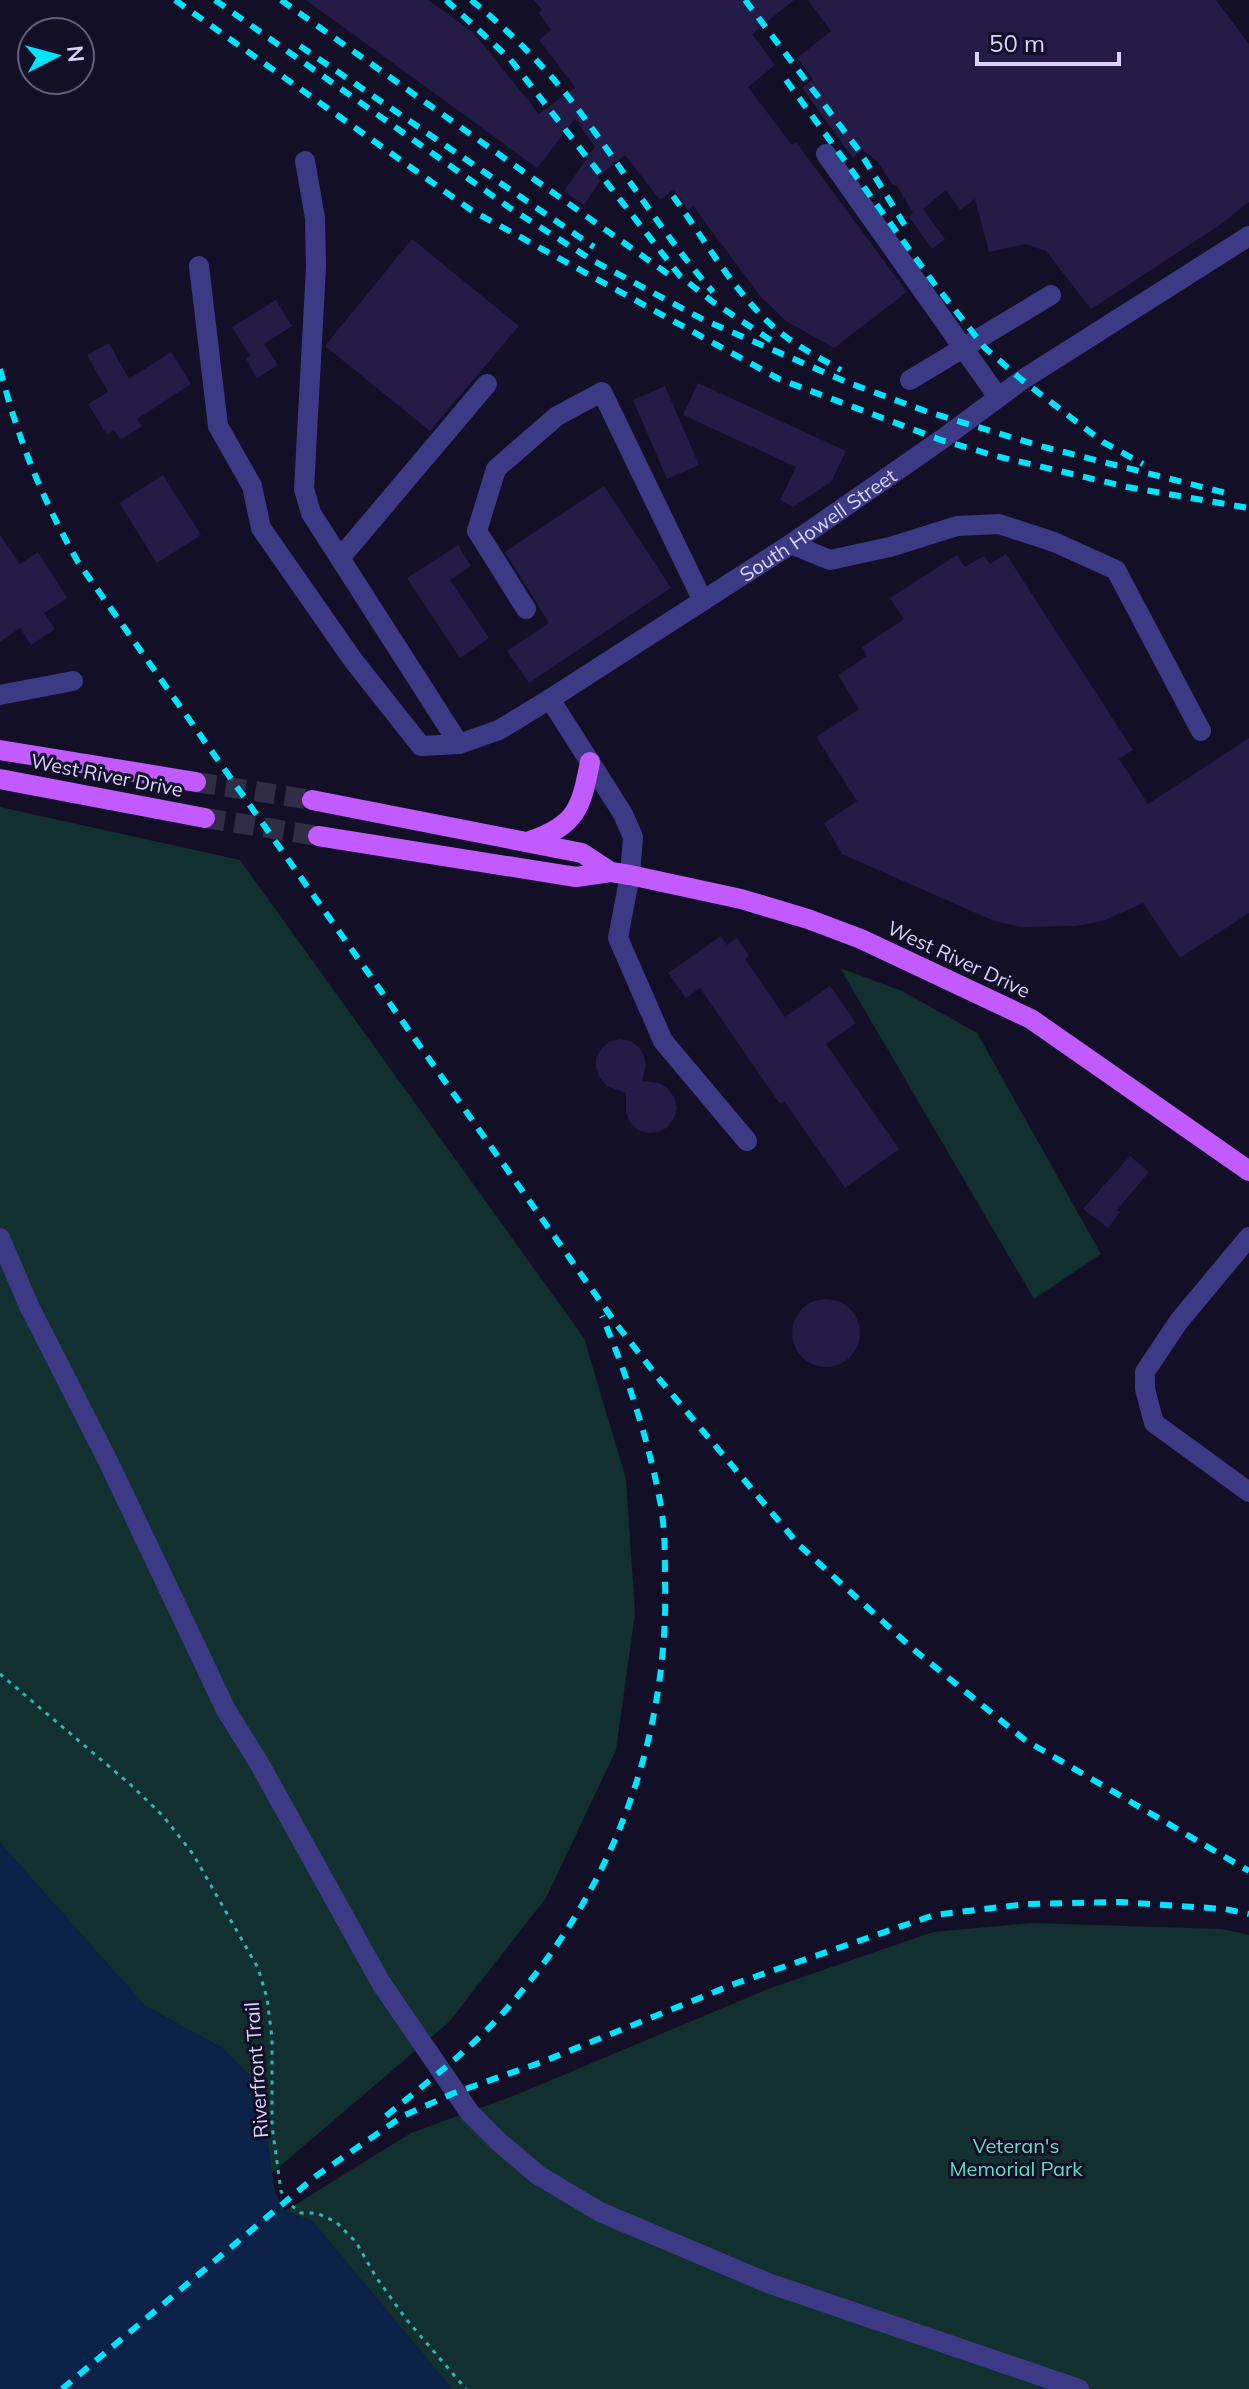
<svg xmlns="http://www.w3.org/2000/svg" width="1249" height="2389" font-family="Mulish,sans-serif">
	<rect width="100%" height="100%" fill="#130f26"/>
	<path fill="#12302f" d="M0,807L240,860L584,1338L626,1479L635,1613L616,1750L546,1898L449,2022L272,2173L261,2099L222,2048L145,2006L0,1843Z
		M840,968L902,991L977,1033L1101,1254L1034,1299Z
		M1031,1923L1222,1929L1249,1935V2389H452L312,2221L285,2211L411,2133L518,2094L768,1989L933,1932Z"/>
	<path fill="#0c2248" d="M0,1843L145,2006L222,2048L249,2074L261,2099L275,2192L285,2211L312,2221L452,2389H0Z"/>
	<path fill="#241b47" d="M306,0H428L473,32L539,114L575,87L539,40L551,30L539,13L542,10L534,0H794L752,34L775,65L748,87L792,145L796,142L907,292L834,348L786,321L761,297L693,206L688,211L674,189L660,200L625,155L598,177L600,181L584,205L564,191L595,147L575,119L537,168Z
		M808,0H1216L1249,44V202L1217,227L1091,309L1046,251L1026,244L989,252L975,199L960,210L946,190L923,209L945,239L932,249L909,217L913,213L897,186L892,184L877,161L862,150L853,158L802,88L813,79L797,58L831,31Z
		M412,239L519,326L430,431L325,346Z
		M276,300L292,326L264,344L278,365L257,378L246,359L250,356L232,327Z
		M109,343L129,379L171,352L191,384L137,419L142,426L121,440L114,430L107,435L88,404L108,392L87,355Z
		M698,383L846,451L831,482L793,507L780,500L796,467L683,415Z
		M665,386L699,465L667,479L633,400Z
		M163,475L201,535L157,563L119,503Z
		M604,486L671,588L529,683L507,651L549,623L505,552Z
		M0,535L20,564L38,552L67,598L44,613L55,629L31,645L20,628L0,642Z
		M458,545L471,566L450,580L489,638L460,658L407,578Z
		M1006,554L1133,750L1119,759L1148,804L1249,738V913L1180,958L1143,903L1103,921L1076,926L1021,927L994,921L842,854L824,823L857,801L816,737L859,709L838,675L867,656L862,647L904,619L890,598L957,555L965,567L984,556L990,564Z
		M721,936L727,945L737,938L749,956L745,959L785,1017L830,986L856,1023L826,1044L899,1149L845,1188L784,1101L780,1104L700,988L686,998L668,973Z
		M620,1039L630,1041L639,1047L644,1056L646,1066L642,1081L659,1083L668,1089L674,1097L677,1108L674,1118L668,1127L658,1132L648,1133L638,1130L630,1122L626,1113V1093L607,1086L600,1078L596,1068V1058L601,1049L609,1042Z
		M1130,1156L1149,1172L1117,1210L1120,1212L1108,1228L1083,1209Z
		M792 1333a34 34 0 1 1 68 0a34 34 0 1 1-68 0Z"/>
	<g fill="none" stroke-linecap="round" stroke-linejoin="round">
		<path stroke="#312d47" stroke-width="20" stroke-dasharray="20 10" stroke-linecap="butt" d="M196,782L312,800
			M205,818L318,836"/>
		<path stroke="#2fb8b0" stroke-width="3" stroke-dasharray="4 6" stroke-linecap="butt" d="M0,1674L131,1785L163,1816L193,1854L258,1968L267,1998L272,2038V2126L281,2191L287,2202L301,2213H317L336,2222L356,2242L376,2277L406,2319L466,2389"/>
		<g stroke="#3d3a85" stroke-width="20">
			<path d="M826,154L998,397"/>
			<path d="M305,161L315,218L316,267L304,489L311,513L459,744L499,730L550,699"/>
			<path d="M199,266L218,426L252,486L261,528L353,660L421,746L459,744"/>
			<path d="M910,380L1051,295"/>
			<path d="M791,544L830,560L890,547L957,526L999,524L1054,542L1116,570L1201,731"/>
			<path d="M341,557L487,384"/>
			<path d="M526,609L477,531L496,469L557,416L602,392L703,601"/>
			<path d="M0,695L73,681"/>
			<path id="s1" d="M747,1141L663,1041L618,938L630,875L633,837L623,814L550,699L791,544L941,440L1022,380L1249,236"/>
			<path d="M1249,1237L1179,1321L1145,1372V1389L1154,1423L1249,1492"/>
			<path d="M0,1238L29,1306L108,1461L226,1710L259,1763L381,1983L470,2113L499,2142L538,2175L600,2212L768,2283L1079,2389"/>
		</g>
		<path stroke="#c25bff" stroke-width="20" d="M0,750L196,782
			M0,779L205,818
			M312,800L582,853L611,872
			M318,836L576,877L611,872L630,875L741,899L808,919L861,939L1031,1019L1249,1171
			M530,841C577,825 581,808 590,762"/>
		<path stroke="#00e5ff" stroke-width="6" stroke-dasharray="12 10" stroke-linecap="butt" d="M175,0L471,210L779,379L941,440L996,456L1127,487L1249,508
			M215,0L510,208L592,260L704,320L849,383L928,412L1044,447L1230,494
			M281,0L675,279
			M446,0L510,59L680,276L713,302L772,341
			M471,0C506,28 539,61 567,95C617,159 659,230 713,292
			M745,0L860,152L907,229
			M300,46L594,247
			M786,80L933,282L985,348L1022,380L1103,442L1143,464
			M673,196C705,240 735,294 777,330C796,346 820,358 841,370
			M0,369C18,439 42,499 78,562L617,1325L660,1380L799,1545L913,1649L1025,1740L1249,1871
			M386,2116C431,2079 479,2043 516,1998C616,1881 669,1734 665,1580C665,1554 665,1527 660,1501C648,1438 627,1375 602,1316
			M62,2389L316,2176L403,2116L454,2093L542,2062L734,1984L934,1915L1026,1904L1120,1902L1225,1909L1249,1914"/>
	</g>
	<g text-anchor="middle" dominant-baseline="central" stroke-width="6" stroke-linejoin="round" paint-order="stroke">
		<g font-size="20" fill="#d9d4ff" stroke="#130f26">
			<text stroke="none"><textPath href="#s1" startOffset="826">South Howell Street</textPath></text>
			<text transform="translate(107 775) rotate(11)">West River Drive</text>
			<text transform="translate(959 959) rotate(25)">West River Drive</text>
			<text transform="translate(256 2070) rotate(-94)">Riverfront Trail</text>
		</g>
		<g font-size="20" fill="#5fe0c0" stroke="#130f26">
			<text x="1016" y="2145">Veteran's<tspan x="1016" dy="23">Memorial Park</tspan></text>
		</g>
	</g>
	<g transform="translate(56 56) rotate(84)"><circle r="38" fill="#130f26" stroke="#625e7d" stroke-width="2"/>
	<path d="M0-6L14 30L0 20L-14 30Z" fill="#00e5ff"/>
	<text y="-12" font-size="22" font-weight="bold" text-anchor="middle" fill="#d9d4ff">N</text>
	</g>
	<path d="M977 52v12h142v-12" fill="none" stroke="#d9d4ff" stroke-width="4"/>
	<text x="989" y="52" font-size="24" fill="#d9d4ff" stroke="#130f26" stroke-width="6" paint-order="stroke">50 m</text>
</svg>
